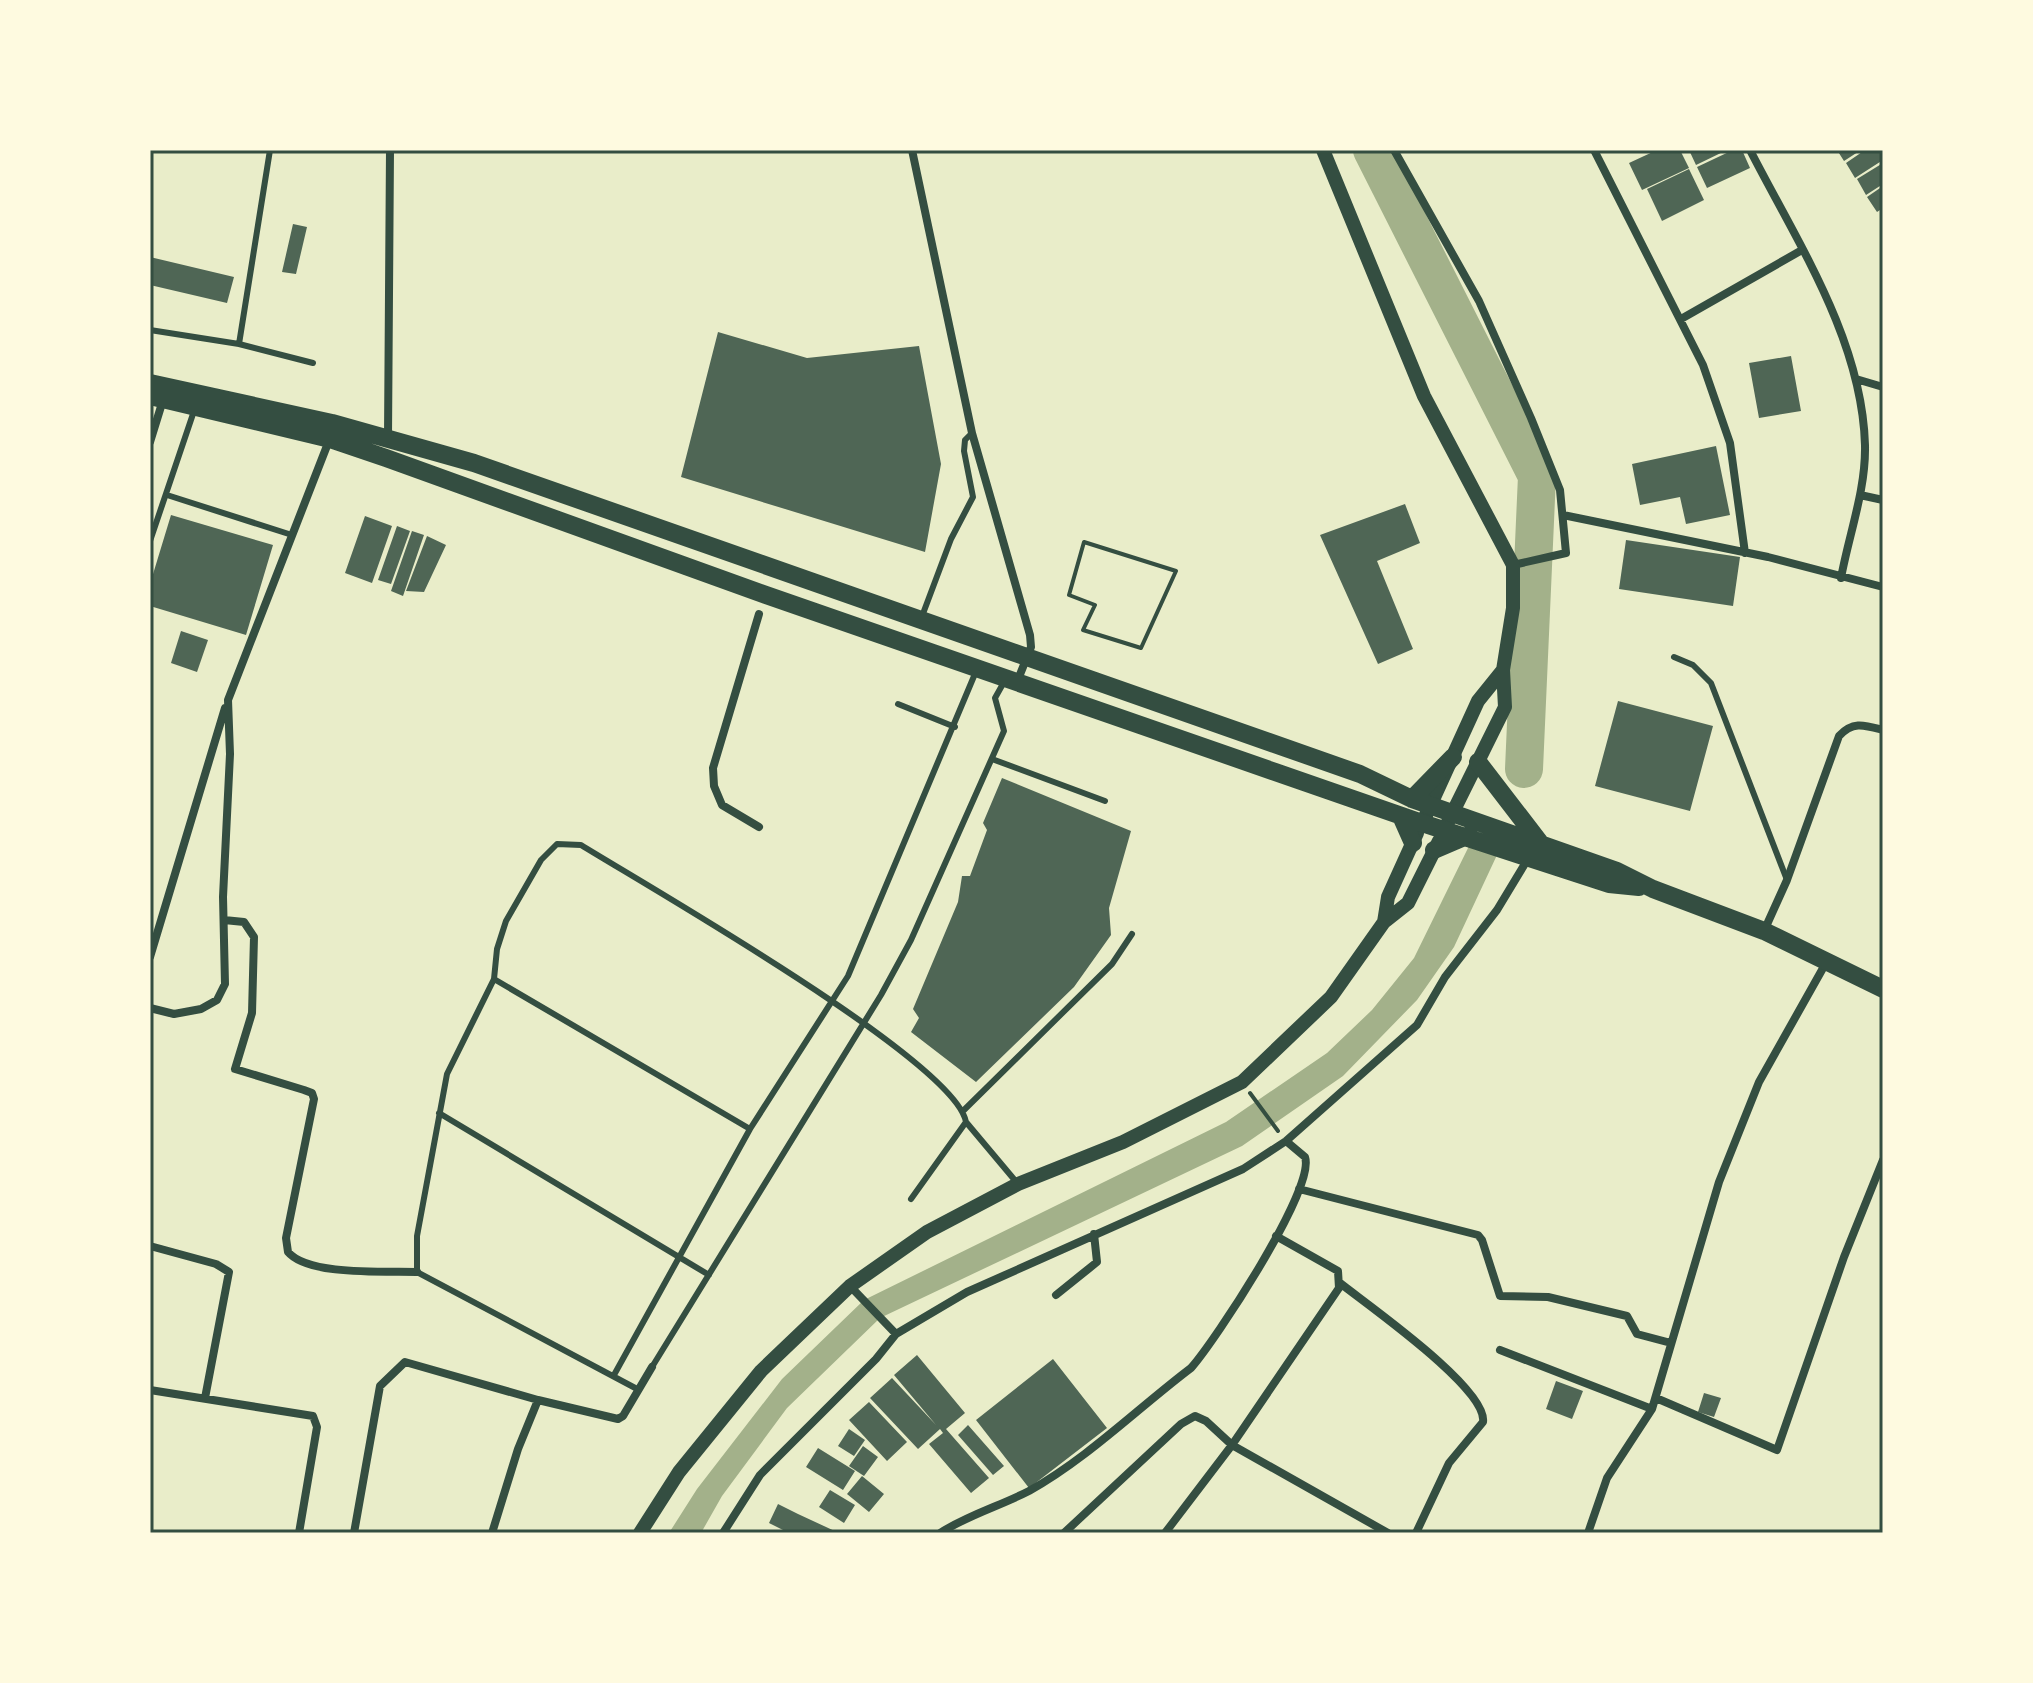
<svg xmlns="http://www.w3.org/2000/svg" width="2033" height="1683" font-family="Signika,sans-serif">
	<rect width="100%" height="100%" fill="#e9edc9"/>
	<path fill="#a3b18a" d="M1469,846L1497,855L1454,947L1417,1000L1343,1076L1242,1146L880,1318L787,1408L722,1496L701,1533H669L697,1489L782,1379L864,1300L1226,1122L1327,1053L1372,1010L1414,958Z"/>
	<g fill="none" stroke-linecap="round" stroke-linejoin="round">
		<path stroke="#a3b18a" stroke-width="38" d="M1372,150L1537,476L1524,769"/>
	</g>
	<path fill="#4f6655" d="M1657,150H1680L1689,168L1642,190L1629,163Z
		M1689,150H1727L1696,165Z
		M1733,150H1742L1750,168L1707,188L1697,167Z
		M1837,150H1861L1844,161Z
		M1865,150H1883V160L1855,178L1846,163Z
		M1883,163V184L1866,195L1857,179Z
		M1689,169L1704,200L1662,221L1647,189Z
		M1883,186V208L1877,212L1867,197Z
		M293,224L307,227L296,274L282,272Z
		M150,257L234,277L227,303L150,285Z
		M718,332L807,358L919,346L941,464L925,552L681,477Z
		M1791,356L1801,411L1759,418L1749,363Z
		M1716,446L1730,515L1686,524L1680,497L1640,505L1632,464Z
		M1405,504L1420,543L1377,561L1413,649L1378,664L1320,535Z
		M171,515L273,545L246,635L150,606V584Z
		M365,516L392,526L372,583L345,573Z
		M397,526L410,531L391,584L378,580Z
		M412,531L424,535L403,596L391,591Z
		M427,536L446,545L424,592L406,591Z
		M1626,540L1740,557L1733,606L1619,589Z
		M181,631L208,640L197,672L171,663Z
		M1618,701L1713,726L1690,811L1595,786Z
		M1002,778L1131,831L1109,908L1111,935L1074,987L976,1082L911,1032L919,1018L913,1009L958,902L962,876H970L987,830L983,823Z
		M917,1355L965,1413L946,1429L989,1478L971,1493L929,1444L943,1433L940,1429L918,1449L870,1398L892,1378L936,1425L894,1375Z
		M1053,1359L1107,1428L1029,1488L976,1420Z
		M1556,1381L1583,1391L1572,1419L1546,1409Z
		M1704,1393L1721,1398L1714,1417L1698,1412Z
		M869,1402L907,1442L887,1461L849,1420Z
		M968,1425L1004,1466L993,1475L958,1435Z
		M849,1429L865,1440L854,1456L838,1446Z
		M863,1446L878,1457L864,1476L849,1466Z
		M818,1448L855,1471L843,1490L806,1467Z
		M862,1476L884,1494L869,1512L847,1494Z
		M830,1490L855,1505L844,1523L819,1507Z
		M778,1504L798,1514L839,1533H789L769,1523Z"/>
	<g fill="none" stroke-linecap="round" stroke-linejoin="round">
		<path stroke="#344e41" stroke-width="4" d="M1084,542L1176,571L1141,648L1083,630L1095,605L1069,595Z
			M1250,1093L1278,1131"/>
		<path stroke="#344e41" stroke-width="6" d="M150,330L239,344L313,363
			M239,344L270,150
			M167,495L292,535
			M150,541L195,408
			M921,619L951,539L973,497L964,451L965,440L972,433
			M1674,657L1693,665L1711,683L1787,880
			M898,704L955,727
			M992,759L1105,801
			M494,979L750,1129
			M964,1110L1112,964L1132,934
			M439,1113L709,1275
			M911,1199L966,1122
			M652,1367L881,995L911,940L1004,731L995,698L1004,682
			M614,1375L750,1129L848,976L977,669
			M639,1390L417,1272V1236L447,1074L494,979L497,949L506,921L541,860L557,844L581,845C647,886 955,1061 966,1122L1018,1184"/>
		<path stroke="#344e41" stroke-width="8" d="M912,150L972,433L1030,635L1031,647L1017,682
			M1394,150L1479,301L1531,418L1560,490L1566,553L1513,565
			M1594,150L1703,365L1730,443L1745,553
			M1750,150C1797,242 1862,339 1865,445C1866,490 1849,534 1841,578
			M1681,319L1802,250
			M1856,379L1883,387
			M388,437L390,150
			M150,442L163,400
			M1860,495L1883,500
			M1563,515L1768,557L1883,587
			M759,614L713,768L714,786L722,805L759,827
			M224,920L244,922L254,937L252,1013L235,1069L304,1090L312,1093L314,1099L286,1238L288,1252C308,1276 386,1271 417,1272
			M1764,931L1787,880L1839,736C1853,721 1864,725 1883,730
			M150,957L225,708
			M150,1008L174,1014L201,1009L217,1000L225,984L223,897L230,754L228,700L330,438
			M1299,1189L1478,1235L1482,1240L1500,1296L1548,1297L1627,1316L1637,1334L1671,1343
			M150,1246L216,1264L229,1272L205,1398
			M1340,1283C1369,1306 1488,1389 1483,1422L1449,1463L1416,1533
			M850,1286L896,1334
			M1056,1295L1097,1262L1094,1234
			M1500,1350L1652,1409
			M150,1390L313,1416L317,1427L299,1533
			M1656,1398L1777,1450L1844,1257L1883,1160
			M354,1533L380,1386L405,1362L538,1400
			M492,1533L518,1449L538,1400L618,1419L623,1416L652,1367
			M723,1533L760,1475L876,1359L896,1334L967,1292L1243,1169L1286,1141L1417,1025L1445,977L1497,910L1529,857
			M940,1533C968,1515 1000,1506 1029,1491C1088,1458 1138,1408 1191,1368C1215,1341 1316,1188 1305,1157L1286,1141
			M1064,1533L1181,1424L1195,1416L1206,1421L1232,1445L1388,1533
			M1165,1533L1232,1445L1339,1288L1338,1271L1276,1236
			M1588,1533L1607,1478L1652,1409L1719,1182L1759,1082L1827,961"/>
		<path stroke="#344e41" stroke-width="14" d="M1323,150L1424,396L1513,565V608L1503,670L1505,707L1448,822
			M1426,815L1478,701L1503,670
			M1384,922L1388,897L1417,833
			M640,1533L679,1472L761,1371L850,1286L927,1232L1018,1184L1123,1142L1242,1082L1331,997L1384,922L1408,903L1439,841"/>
		<path stroke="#344e41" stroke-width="18" d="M150,383L332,423L474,463L1360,774L1412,799L1617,871L1653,889L1764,931L1883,989
			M150,396L330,439L386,458L766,595L1422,823L1609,884L1639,887
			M1478,762L1541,844
			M1412,799L1453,757
			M1401,816L1413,843
			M1434,850L1469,835"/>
	</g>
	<rect width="2033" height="1683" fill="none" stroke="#fefae0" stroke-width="304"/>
	<rect x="152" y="152" width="1729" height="1379" fill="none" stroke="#344e41" stroke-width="3"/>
</svg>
